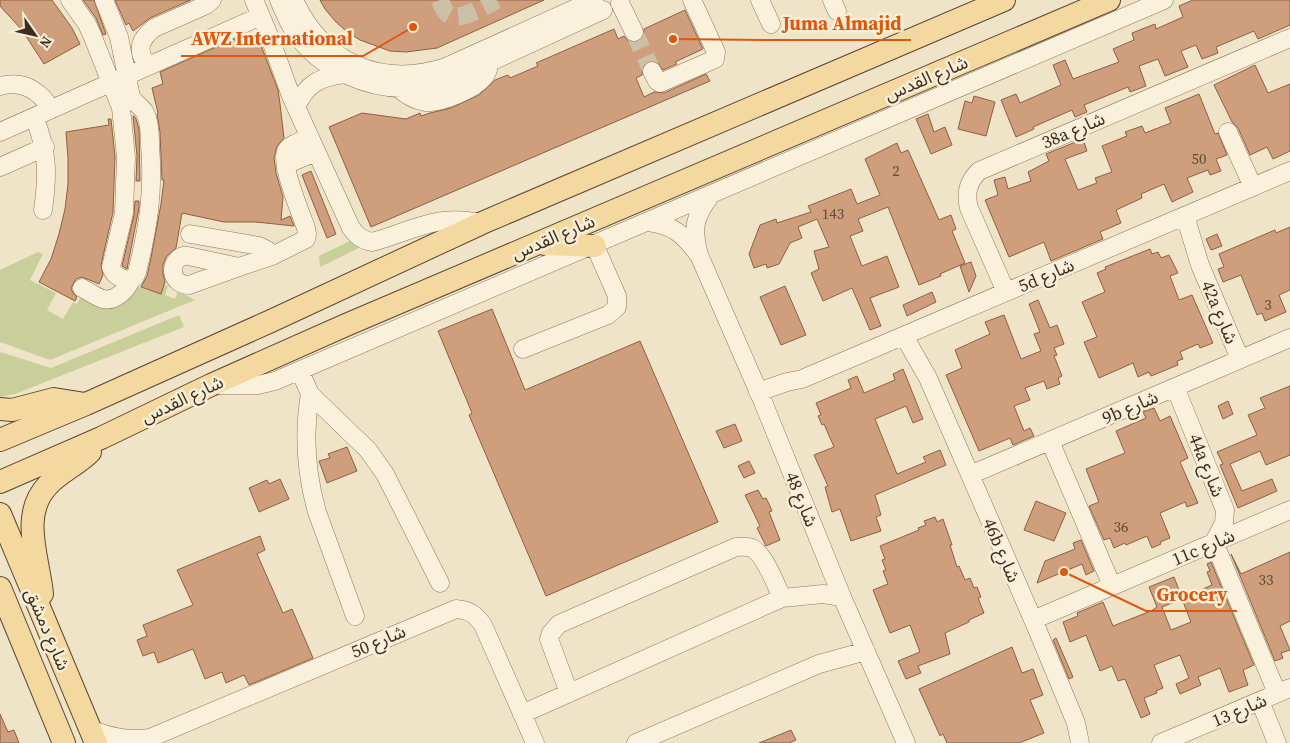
<svg xmlns="http://www.w3.org/2000/svg" width="1290" height="743" font-family="'Source Serif 4','Noto Sans Arabic',serif">
	<rect width="100%" height="100%" fill="#f0e4c8"/>
	<path fill="#c9cf9b" d="M352,240L363,246L320,267L319,256Z
		M38,252L43,254L30,280L56,293L47,310L63,319L73,302L77,304L82,294L104,305L134,285L149,291L153,281L168,286L165,295L175,299L178,291L195,300L50,360L0,342V270Z
		M179,315L184,327L15,394L0,397V352L51,368Z"/>
	<path fill="#cf9f7d" stroke="#8d5f41" fill-rule="evenodd" d="M0,0H52L72,28L80,44L44,64L22,30L0,6Z
		M83,0H94L106,34L103,35L96,18Z
		M115,0H191L150,18L133,31L129,23L126,25Z
		M320,0H544L437,48L406,52L390,51L360,40L347,32L335,21L325,9Z
		M1193,0H1290V25L1258,39L1254,31L1216,47L1218,53L1202,59L1196,45L1181,51L1188,67L1165,76L1158,59L1139,66L1146,86L1130,92L1128,87L1084,105L1087,112L1075,117L1072,110L1033,127L1034,129L1016,137L1001,100L1016,94L1020,103L1061,85L1053,65L1065,60L1073,79L1119,62L1113,49L1134,40L1132,33L1155,24L1156,29L1183,17L1179,6Z
		M685,10L703,49L675,62L677,64L663,70L657,62L648,61L643,66L642,75L636,78L644,97L654,92L664,93L706,74L710,81L371,227L329,127L362,113L406,119L420,113L421,116L430,113L451,108L479,95L495,80L508,75L510,78L538,66L536,63L614,29L618,39L624,36L628,41L638,42L643,38L644,29Z
		M257,35L278,90L280,104L284,138L277,146L274,158L276,173L283,197L281,220L290,216L294,226L256,222H224L182,213L176,248L166,257L163,265V274L165,282L161,294L141,287L147,276L151,258L161,204L164,180H162L160,132L157,114L158,113L152,88L163,84L160,72L234,39Z
		M1255,65L1268,93L1290,84V151L1273,159L1267,147L1250,155L1238,128L1232,122L1214,85Z
		M1199,94L1215,134L1218,133L1227,155L1216,159L1221,171L1210,175L1208,170L1187,178L1193,192L1172,202L1164,184L1141,194L1142,198L1116,210L1121,223L1100,232L1103,239L1051,261L1044,242L1009,257L985,200L998,195L994,180L1005,177L1008,189L1031,181L1028,172L1049,161L1046,154L1083,139L1087,151L1065,159L1078,190L1097,183L1095,178L1112,172L1102,146L1127,136L1125,132L1142,126L1145,133L1171,123L1165,108Z
		M974,96L995,102L986,136L958,129L965,101L972,103Z
		M928,114L934,132L945,127L952,145L931,154L916,119Z
		M133,116H134L136,119L139,129L140,181H136L137,156Z
		M108,119H111L115,157L113,212L101,265L103,275L99,284L82,277L76,279L71,288L73,293L77,297L75,301L39,282L51,259L59,234L65,209L68,184V158L66,132L109,125Z
		M897,143L901,153L908,150L939,220L951,215L956,229L952,231L965,263L940,274L941,276L919,285L888,207L858,219L863,231L850,236L862,266L887,256L899,287L870,298L881,326L870,330L852,288L823,301L811,273L819,269L814,251L829,247L817,219L798,227L802,238L790,243L779,264L767,268L766,264L754,268L749,254L760,225L776,219L777,223L811,212L808,206L851,189L857,204L880,195L865,159Z
		M311,171L336,234L327,238L302,175Z
		M135,201H139V208L127,269L122,266L134,215Z
		M1290,227V290L1279,295L1286,312L1265,321L1262,313L1257,315L1241,275L1223,282L1218,269L1224,267L1219,254L1275,230L1276,233Z
		M1217,234L1222,246L1211,250L1206,239Z
		M1150,249L1152,254L1158,252L1161,258L1169,255L1178,273L1170,276L1179,300L1192,295L1213,343L1200,348L1198,344L1180,352L1183,359L1177,361L1178,365L1151,376L1149,372L1138,377L1133,363L1099,378L1084,342L1097,337L1082,302L1105,292L1097,273L1106,269L1105,267Z
		M971,262L976,276L969,292L960,266Z
		M785,286L806,335L781,345L760,297Z
		M932,292L936,302L907,316L903,305Z
		M1038,300L1050,328L1057,325L1064,344L1054,348L1057,355L1054,356L1062,376L1058,378L1060,384L1047,389L1044,381L1025,388L1030,400L1014,406L1024,431L1030,428L1034,436L1013,445L1010,438L979,451L946,375L962,368L955,350L990,334L985,322L1004,315L1021,359L1041,351L1034,334L1040,332L1029,304Z
		M492,309L525,390L640,341L718,522L546,596L469,415L472,413L438,331Z
		M903,369L923,419L913,423L906,406L875,419L897,474L926,462L923,457L940,450L946,465L875,495L881,515L876,517L881,531L851,541L840,509L832,512L825,487L828,486L814,455L834,447L824,424L822,425L818,416L821,415L816,403L851,388L848,380L857,376L864,393L895,380L893,374Z
		M1290,386V455L1266,465L1260,451L1230,464L1242,491L1272,479L1277,491L1238,508L1220,465L1223,464L1217,452L1257,435L1248,415L1265,408L1260,398Z
		M1228,401L1233,414L1223,419L1218,406Z
		M1154,408L1160,421L1170,416L1188,458L1180,462L1198,503L1187,507L1185,502L1160,513L1170,538L1160,542L1161,544L1152,548L1147,536L1126,545L1125,543L1114,548L1110,538L1104,540L1089,506L1099,502L1086,469L1125,453L1116,431L1146,418L1143,412Z
		M735,424L742,441L724,448L716,431Z
		M347,447L357,471L327,483L319,461L330,458L328,454Z
		M749,461L755,473L744,478L738,466Z
		M280,479L289,499L259,512L249,488L267,480L269,484Z
		M758,490L763,499L766,498L769,504L772,511L769,512L780,540L766,546L757,528L760,526L745,495Z
		M1036,501L1066,513L1054,541L1024,530Z
		M935,517L937,522L943,519L952,545H950L957,567L959,566L965,580L970,578L974,588L977,587L981,597L978,598L984,613L969,620V622L945,633L950,654L918,666L921,673L906,679L898,661L920,652L910,625L890,633L873,590L888,584L883,571L886,570L882,560L885,559L880,546L919,530L918,528L926,525L924,521Z
		M260,536L265,550L257,554L283,613L292,609L313,658L249,685L244,675L226,683L222,672L205,679L193,649L158,663L154,652L143,656L137,640L147,636L143,625L193,605L177,570Z
		M1081,540L1094,571L1086,575L1082,564L1037,583L1045,561L1075,549L1073,543Z
		M1290,552V621L1280,626L1290,650L1281,653L1283,658L1275,661L1231,554L1241,574Z
		M1211,562L1254,665L1243,670L1248,685L1229,692L1220,668L1198,677L1201,685L1180,694L1176,684L1189,678L1180,655L1154,665L1163,688L1156,691L1157,693L1144,698L1150,714L1141,718L1125,679L1118,681L1112,666L1100,671L1086,635L1070,642L1063,622L1078,616L1077,613L1103,602L1113,626L1151,611L1157,607L1149,587L1174,577L1182,598L1212,585L1207,572L1210,571L1207,564ZM1182,599L1191,622L1171,630L1162,607Z
		M1056,638L1073,677L1069,679L1053,640Z
		M1012,647L1022,673L1033,669L1043,695L1030,700L1044,733L1019,743H947L943,734L940,736L919,689Z
		M0,714L8,732L14,730L19,743H0Z
		M791,730L796,740L789,743H759Z"/>
	<g fill="none" stroke-linecap="round" stroke-linejoin="round">
		<path stroke="#ccc0a6" stroke-width="18" stroke-dasharray="18 9" stroke-linecap="butt" d="M440,0C442,5 444,11 448,14C459,23 486,5 497,0
			M634,32L652,71"/>
		<defs>
			<path id="minor" d="M70,0L87,24L92,35L121,108L126,157L124,213L111,267C114,277 122,279 131,280L135,277L137,272C148,228 154,192 150,145C150,135 150,121 144,111C140,106 135,103 131,97L119,37L104,0
				M254,0L270,38L291,96L351,228C357,236 362,240 372,242C396,236 419,224 443,221C456,219 469,221 482,223
				M279,0C284,12 289,24 296,34C320,69 369,90 410,88C424,88 437,84 451,80L603,10
				M294,0C323,63 380,88 446,67L594,0
				M760,0L771,24
				M832,0L837,11
				M620,3L634,32
				M148,66C136,51 139,40 154,28L206,5L212,0
				M652,71L657,81L660,83L715,59L716,52L692,0
				M0,86C23,80 39,90 51,109
				M398,88C406,95 414,100 425,102C441,104 475,89 485,76C488,72 489,67 490,62
				M296,107C307,83 320,77 345,74
				M34,117C48,150 48,175 43,210
				M0,132L261,16
				M1228,132L1253,187
				M0,167L45,147
				M286,169L290,163L316,152
				M711,195C694,217 692,228 699,255L763,402L842,597L906,743
				M1185,216L1200,265L1240,359
				M648,222C673,225 683,234 698,254
				M190,234L259,246L267,250L272,256
				M183,256H188L239,267L189,285C171,285 167,263 183,256Z
				M239,267L272,256L306,239L307,234L306,228C301,214 280,164 286,151C289,144 303,141 310,138
				M82,288C88,291 96,297 103,299C115,302 127,290 131,280
				M1006,292L969,208C965,193 968,182 979,171L1290,38
				M904,336L928,378L1037,629L1076,723L1080,743
				M523,349L608,315L617,307V296L595,246
				M300,371L310,394L368,450L385,474L440,583
				M216,385H258L275,381C572,256 868,128 1164,0
				M1175,387L1225,510L1224,523L1214,542L1277,693
				M758,392L787,382L802,379L1290,171
				M310,394C303,435 306,473 317,512L355,616
				M1050,441L1112,586
				M970,475L1290,338
				M1033,620L1290,510
				M569,693L549,639L551,633L559,624L736,547C741,547 747,546 752,548C765,555 776,585 782,598
				M1260,701L1277,743
				M522,714L782,598L823,594L842,597
				M89,729C110,737 128,741 150,738
				M144,743L150,738L456,609C469,610 475,614 483,625L535,743
				M636,743L819,664L866,651
				M1161,743L1290,688"/>
			<path id="major" d="M545,244L595,246
				M0,409L12,410L54,399L85,404
				M0,440L86,404L271,321L482,223L1004,0
				M0,482L101,438L211,385L346,325L1109,0
				M0,514L96,743
				M0,588L64,743
				M42,594C39,559 19,515 48,485C60,472 77,465 90,452"/>
		</defs>
		<use href="#minor" stroke="#8d765c" stroke-width="19"/>
		<use href="#major" stroke="#5b4430" stroke-width="24"/>
		<use href="#minor" stroke="#faf1dc" stroke-width="18"/>
		<use href="#major" stroke="#f3d9a0" stroke-width="22"/>
	</g>
	<g text-anchor="middle" dominant-baseline="central" stroke-width="5" stroke-linejoin="round" paint-order="stroke">
		<g font-size="15" fill="#624a37">
			<text x="1199" y="158">50</text>
			<text x="896" y="170">2</text>
			<text x="833" y="213">143</text>
			<text x="1268" y="304">3</text>
			<text x="1121" y="526">36</text>
			<text x="1266" y="579">33</text>
		</g>
		<g font-size="18" fill="#3d2e20" stroke="#f7eed8">
			<text transform="translate(926 78) rotate(-23)">شارع القدس</text>
			<text transform="translate(1073 130) rotate(-23)">38a شارع</text>
			<text transform="translate(553 237) rotate(-23)">شارع القدس</text>
			<text transform="translate(1046 275) rotate(-23)">5d شارع</text>
			<text transform="translate(1220 312) rotate(67)">42a شارع</text>
			<text transform="translate(182 399) rotate(-25)">شارع القدس</text>
			<text transform="translate(1130 407) rotate(-23)">9b شارع</text>
			<text transform="translate(1207 465) rotate(68)">44a شارع</text>
			<text transform="translate(802 499) rotate(68)">شارع 48</text>
			<text transform="translate(1203 547) rotate(-23)">11c شارع</text>
			<text transform="translate(1002 550) rotate(67)">46b شارع</text>
			<text transform="translate(48 629) rotate(67)">شارع دمشق</text>
			<text transform="translate(378 641) rotate(-23)">شارع 50</text>
			<text transform="translate(1239 710) rotate(-23)">شارع 13</text>
		</g>
	</g>
	<path fill="none" stroke="#df570d" stroke-width="2" d="M673 39L772 40H911M413 27L363 56H181M1064 572L1146 611H1237"/>
	<g fill="#df570d" stroke="#f7eed8" stroke-width="2">
		<circle cx="673" cy="39" r="5"/>
		<circle cx="413" cy="27" r="5"/>
		<circle cx="1064" cy="572" r="5"/>
	</g>
	<g font-size="19" text-anchor="middle" font-weight="bold" fill="#df570d" stroke="#f7eed8" stroke-width="5" stroke-linejoin="round" paint-order="stroke">
		<text x="842" y="30">Juma Almajid</text>
		<text x="272" y="45">AWZ International</text>
		<text x="1192" y="601">Grocery</text>
	</g>
	<g transform="translate(35 35) rotate(124)" stroke="#f7eed8" stroke-width="4" paint-order="stroke">
	<path d="M0-4L9 19L0 12L-9 19Z" fill="#3d2e20"/>
	<text y="-8" font-size="14" font-weight="bold" text-anchor="middle" fill="#3d2e20">N</text>
	</g>
</svg>
